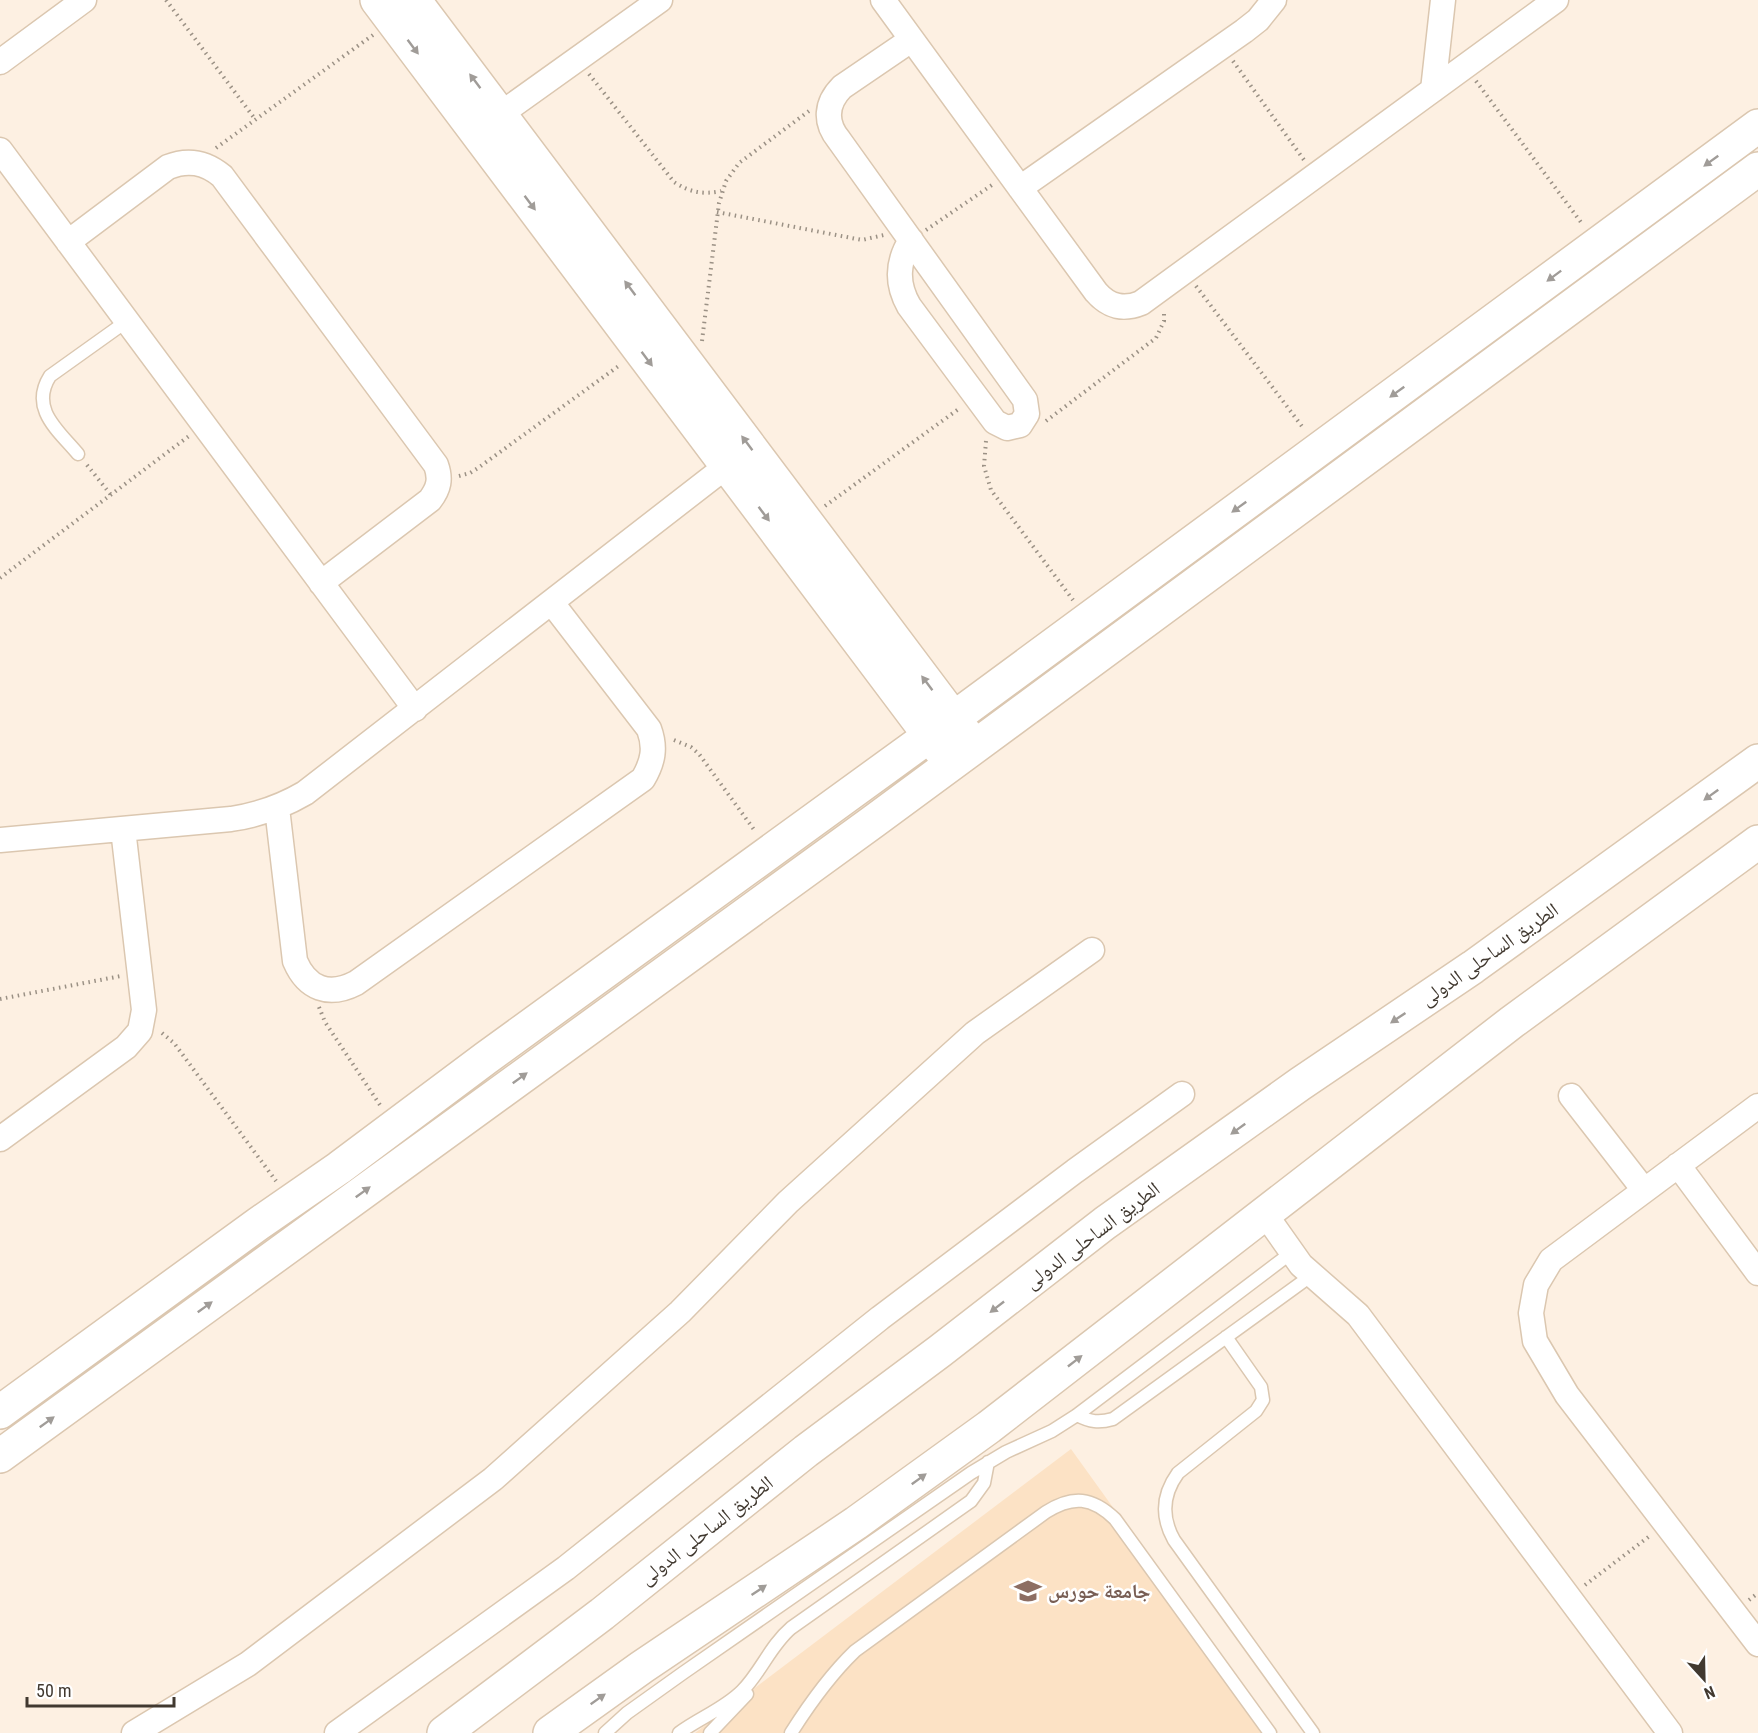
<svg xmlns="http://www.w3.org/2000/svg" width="1758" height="1733" font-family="'Roboto Condensed','Noto Naskh Arabic',sans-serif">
	<rect width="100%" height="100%" fill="#fdf0e2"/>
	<path fill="#fce2c5" d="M1071,1449L1275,1733H695Z"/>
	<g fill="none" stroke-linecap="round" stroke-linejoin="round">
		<defs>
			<path id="lane" d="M78,454C59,431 29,409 50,376L127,321
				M1226,1337L1261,1387L1263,1400L1256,1411L1178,1473C1162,1495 1161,1517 1174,1540L1313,1733
				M1077,1415C1090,1422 1099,1423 1113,1419L1312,1275
				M605,1733L627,1713L683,1673L971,1473L1006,1452L1052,1431L1077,1415L1291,1253
				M679,1733C699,1718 724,1709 742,1691C761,1672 770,1646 791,1628L971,1501L984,1483L988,1462
				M710,1733L747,1694
				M791,1733C810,1703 829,1676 855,1651L1046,1512C1073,1495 1092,1497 1115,1519L1270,1733"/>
			<path id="street" d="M883,0L1096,292C1109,307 1124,310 1141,303L1556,0
				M911,40L842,87C826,103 824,122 839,140L1025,400L1027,414L1020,425L1007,428L995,422L909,306C896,283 897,262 911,240
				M0,62L84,0
				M1433,90L1443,0
				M488,123L660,0
				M0,150L415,709
				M1020,188L1244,31L1258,20L1274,0
				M68,242L168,167C188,159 205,162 222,176L436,465C441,479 439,488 430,500L321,583
				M277,808L295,961C307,989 329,997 356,983L643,779C653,762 656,748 649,729L552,603
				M0,840L231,819C258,815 281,807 305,793L728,465
				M1571,1096L1644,1190
				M1758,1106L1551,1260L1536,1285L1531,1313L1535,1341L1567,1395L1758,1644
				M0,1139L126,1047L140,1031L144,1010L123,829
				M1678,1165L1758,1273
				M1265,1214L1301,1265L1358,1315L1670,1733
				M134,1733L248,1664L493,1479L680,1312L788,1202L975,1033L1092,950
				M337,1733L566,1568L880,1318L1075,1171L1182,1094"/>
			<path id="secondary" d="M377,0L942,752
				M414,0L967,736
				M0,1412L258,1224L339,1168L486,1058L954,718L1758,126
				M0,1456L874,821L1758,169"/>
			<path id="highway" d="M444,1733L602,1614L806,1451L940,1351L1105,1223L1300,1084L1473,967L1758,761
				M550,1733L642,1667L856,1523L989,1427L1512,1022L1758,842"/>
		</defs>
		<use href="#lane" stroke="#dbc7b0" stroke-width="15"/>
		<use href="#street" stroke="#dbc7b0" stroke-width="27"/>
		<use href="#secondary" stroke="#dbc7b0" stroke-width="36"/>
		<use href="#highway" stroke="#dbc7b0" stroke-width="36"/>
		<path stroke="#9b9185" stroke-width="4" stroke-dasharray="1.5 4.5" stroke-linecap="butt" d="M166,0L255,119
			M1233,61L1304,160
			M589,74L674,182C689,192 703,195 721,191
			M1476,81L1583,225
			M216,148L373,35
			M717,212L862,240L884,235
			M926,230L992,185
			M1196,286L1304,429
			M702,341L719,203L726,181L739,163L809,111
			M1046,421L1156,338L1164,321V312
			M986,441L984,466L991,490L1073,600
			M87,465L111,495
			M459,476L470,473L478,468L620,365
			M825,506L960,408
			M0,578L189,436
			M674,740L691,747L699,754L755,831
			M0,999L121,976
			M319,1007L325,1022L380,1105
			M162,1033L174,1043L276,1181
			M1585,1585L1651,1535
			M1749,1600L1758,1593"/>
		<use href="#lane" stroke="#fff" stroke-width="12"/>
		<use href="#street" stroke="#fff" stroke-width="24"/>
		<use href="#secondary" stroke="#fff" stroke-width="33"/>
		<use href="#highway" stroke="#fff" stroke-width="33"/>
	</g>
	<defs><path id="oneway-solid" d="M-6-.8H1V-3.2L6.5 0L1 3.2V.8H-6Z" transform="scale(1.5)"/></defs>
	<g fill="#a09c98">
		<use href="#oneway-solid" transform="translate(413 47) rotate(53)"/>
		<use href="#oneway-solid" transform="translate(475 81) rotate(-127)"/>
		<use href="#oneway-solid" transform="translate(1711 161) rotate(144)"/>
		<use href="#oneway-solid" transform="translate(530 203) rotate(53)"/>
		<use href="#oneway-solid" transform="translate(1554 276) rotate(143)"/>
		<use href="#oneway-solid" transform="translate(630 288) rotate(-127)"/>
		<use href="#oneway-solid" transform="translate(647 359) rotate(53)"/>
		<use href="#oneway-solid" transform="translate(1397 392) rotate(144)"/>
		<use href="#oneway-solid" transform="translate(747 443) rotate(-127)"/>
		<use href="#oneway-solid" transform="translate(1239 507) rotate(144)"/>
		<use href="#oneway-solid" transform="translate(764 514) rotate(53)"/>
		<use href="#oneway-solid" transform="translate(927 683) rotate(-127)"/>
		<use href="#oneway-solid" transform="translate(1711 795) rotate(144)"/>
		<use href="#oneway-solid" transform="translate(1398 1018) rotate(146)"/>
		<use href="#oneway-solid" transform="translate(520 1078) rotate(-36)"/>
		<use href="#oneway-solid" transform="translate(1238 1129) rotate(144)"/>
		<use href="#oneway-solid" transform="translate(363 1192) rotate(-36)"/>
		<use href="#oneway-solid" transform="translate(205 1307) rotate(-36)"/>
		<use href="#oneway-solid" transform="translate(997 1307) rotate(142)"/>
		<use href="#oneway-solid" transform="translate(1075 1361) rotate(-38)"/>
		<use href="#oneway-solid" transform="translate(47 1422) rotate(-36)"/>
		<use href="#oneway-solid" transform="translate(919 1479) rotate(-36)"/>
		<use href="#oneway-solid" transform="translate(759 1590) rotate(-34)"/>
		<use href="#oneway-solid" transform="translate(598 1699) rotate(-35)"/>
	</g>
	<defs>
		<symbol id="university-bare" viewBox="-9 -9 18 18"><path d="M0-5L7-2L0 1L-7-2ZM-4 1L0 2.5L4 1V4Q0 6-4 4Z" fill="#8d6e63" stroke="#fff" stroke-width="2.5" paint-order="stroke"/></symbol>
	</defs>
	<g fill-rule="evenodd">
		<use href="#university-bare" x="1009" y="1572" width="38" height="38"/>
	</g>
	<g text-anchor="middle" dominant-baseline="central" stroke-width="5" stroke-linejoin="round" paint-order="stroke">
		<g font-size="20" fill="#413930" stroke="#fff">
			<text transform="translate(1489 954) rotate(-35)">الطريق الساحلى الدولى</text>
			<text transform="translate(1092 1235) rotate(-37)">الطريق الساحلى الدولى</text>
			<text transform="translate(706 1530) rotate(-38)">الطريق الساحلى الدولى</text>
		</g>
		<g font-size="20" font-weight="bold" fill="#785e54" stroke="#fff" text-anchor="start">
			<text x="1048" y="1591">جامعة حورس</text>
		</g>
	</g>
	<g transform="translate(1704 1679) rotate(158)" stroke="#ffffff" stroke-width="4.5" paint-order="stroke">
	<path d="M0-4.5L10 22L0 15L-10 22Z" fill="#413930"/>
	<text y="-9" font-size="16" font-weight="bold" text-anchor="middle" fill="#413930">N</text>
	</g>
	<path d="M27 1697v9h147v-9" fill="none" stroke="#413930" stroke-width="3"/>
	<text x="36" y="1697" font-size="18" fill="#413930" stroke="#ffffff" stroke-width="4.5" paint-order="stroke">50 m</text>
</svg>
